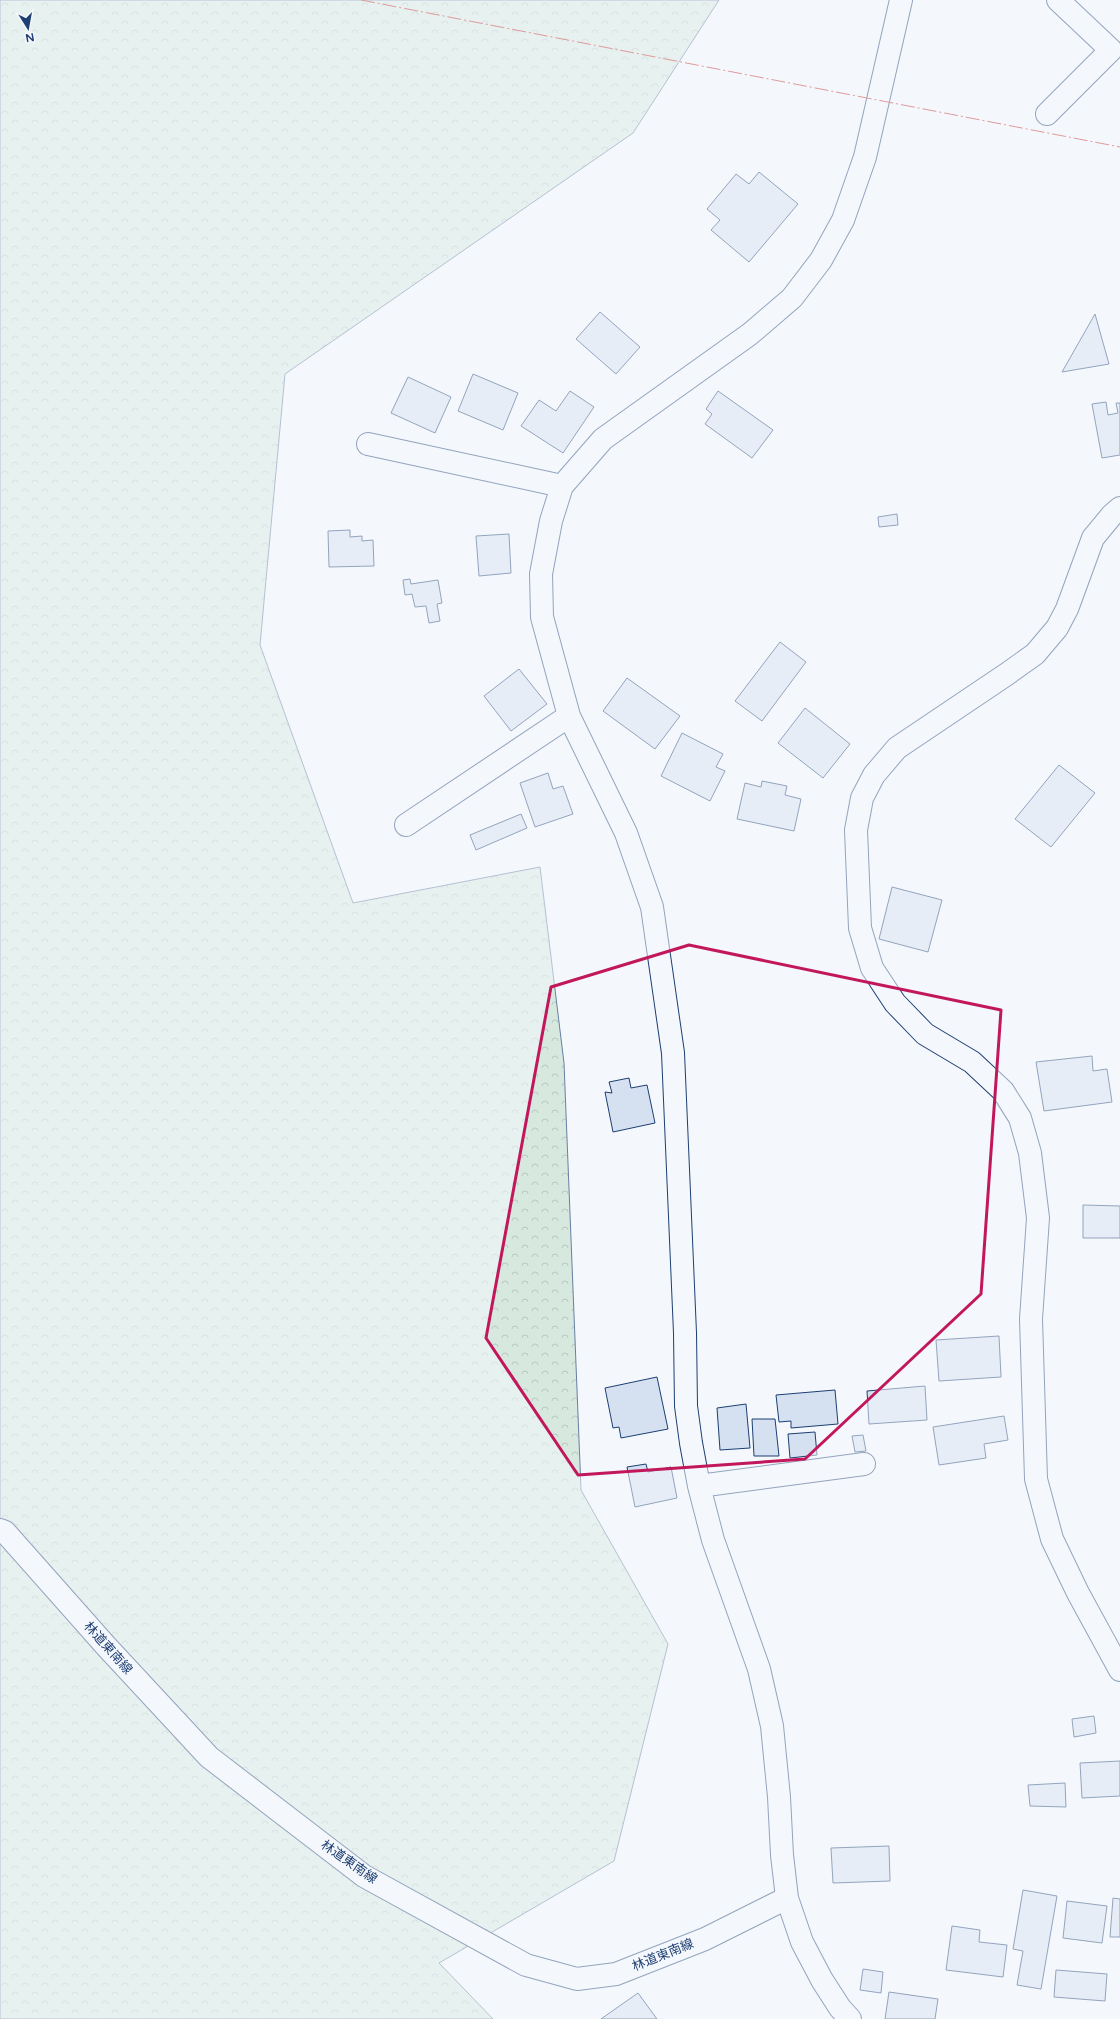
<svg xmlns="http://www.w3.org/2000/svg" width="1120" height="2019" font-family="'Varela Round','Noto Sans JP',sans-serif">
	<defs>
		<pattern id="forest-crowns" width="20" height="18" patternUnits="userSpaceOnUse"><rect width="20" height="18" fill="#d7e8df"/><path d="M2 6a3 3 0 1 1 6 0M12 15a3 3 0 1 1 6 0" fill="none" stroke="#b8c8c3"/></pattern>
	</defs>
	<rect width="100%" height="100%" fill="#f4f7fb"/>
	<path fill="url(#forest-crowns)" stroke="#687fa3" d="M0,0H719L633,133L285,374L260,645L353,903L540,867L564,1063L581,1490L668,1644L614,1861L439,1963L493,2019H0Z"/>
	<path fill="#d5e0f0" stroke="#1d3f73" d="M759,172L798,204L749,262L711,230L720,220L707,209L736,174L749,184Z
		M600,312L640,347L616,374L576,339Z
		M1095,314L1109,364L1062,372Z
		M473,374L518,393L503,430L458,411Z
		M408,377L451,397L435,433L391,413Z
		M570,391L594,407L563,453L521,426L539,400L556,411Z
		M718,391L773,430L752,458L705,424L712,414L706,409Z
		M1106,402L1108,415L1118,413L1116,403H1120V455L1102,458L1092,404Z
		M897,514L898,525L879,527L878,517Z
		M350,530V537L362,536V541L373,540L374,566L329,567L328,531Z
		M509,534L511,573L479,576L476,536Z
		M410,579L411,584L438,580L442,603L437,604L440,621L429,623L426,606L415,607L412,594L405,595L403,580Z
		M780,642L806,662L762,721L735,701Z
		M519,669L547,704L511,731L484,696Z
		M627,678L680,716L655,749L603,711Z
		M805,708L850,744L823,778L778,743Z
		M682,733L723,754L716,767L725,771L710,801L661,776Z
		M1059,765L1095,793L1051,847L1015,819Z
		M548,773L553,789L563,786L573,814L535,827L520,783Z
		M762,781L787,786L785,795L801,799L794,831L737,819L745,783L761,787Z
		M521,814L527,828L476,850L470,835Z
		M892,887L942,900L928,952L879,939Z
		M1092,1056L1093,1071L1107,1069L1112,1102L1044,1111L1036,1062Z
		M629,1078L631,1088L647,1085L655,1123L613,1132L605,1092L612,1093L609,1082Z
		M1083,1205L1120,1206V1238H1083Z
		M999,1336L1001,1377L939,1381L936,1340Z
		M657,1377L668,1429L621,1438L619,1427L613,1428L605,1388Z
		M925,1386L927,1420L869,1424L867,1391Z
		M835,1390L838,1424L791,1428V1421L779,1422L776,1395Z
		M746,1404L750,1448L720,1450L717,1408Z
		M1004,1416L1008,1440L984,1444L986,1458L939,1465L933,1427Z
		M752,1419H775L779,1456H754Z
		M815,1432L817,1455L790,1458L788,1434Z
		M863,1435L866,1451L855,1452L852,1436Z
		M646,1464L648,1472L671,1467L677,1498L635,1507L627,1467Z
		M1094,1716L1096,1733L1074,1737L1072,1719Z
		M1120,1761V1796L1082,1798L1080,1763Z
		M1065,1783L1066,1807L1030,1806L1028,1785Z
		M889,1846L890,1881L833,1883L831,1848Z
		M1023,1890L1057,1896L1041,1989L1017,1985L1023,1951L1013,1949Z
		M1113,1898L1120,1899V1937H1110Z
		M1067,1901L1107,1906L1102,1943L1063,1938Z
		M952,1926L980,1930L979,1942L1007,1945L1003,1977L946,1970Z
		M863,1969L883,1972L881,1993L860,1990Z
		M1056,1970L1107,1974L1105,2001L1054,1997Z
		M889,1992L938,1999L935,2019H885Z
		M638,1993L657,2019H601Z"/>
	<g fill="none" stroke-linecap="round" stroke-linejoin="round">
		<defs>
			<path id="street" d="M1047,114L1111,50L1058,0
				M368,444L562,486
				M1120,508L1112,515L1093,538L1067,609L1057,628L1035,654L1007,674L897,748L874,775L862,798L856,830L860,928L872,968L895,1003L925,1034L972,1062L1003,1091L1020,1118L1030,1153L1038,1218L1031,1319L1036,1479L1052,1539L1078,1593L1120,1670
				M406,825L569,716
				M699,1486L864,1464
				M0,1530L5,1532L106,1646L209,1757L364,1876L526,1965L577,1979L616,1974L705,1939L787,1898
				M850,2019L840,2008L822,1980L802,1942L787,1898L782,1855L779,1797L772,1726L759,1669L713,1540L699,1486L691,1443L686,1406L685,1333L673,1053L652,907L626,833L569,716L542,617L541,574L551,521L562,486L603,439L750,334L792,298L821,260L843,220L865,157L901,0"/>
		</defs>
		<use href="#street" stroke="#1d3f73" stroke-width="24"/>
		<use href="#street" stroke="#f4f7fb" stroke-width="22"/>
		<path stroke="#c62828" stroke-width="1" stroke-dasharray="14 3 2 3" stroke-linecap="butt" d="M361,0L1120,147"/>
	</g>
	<path d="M0 0H1120V2019H0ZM689,945L1001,1010L981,1294L805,1459L578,1475L486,1338L551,987Z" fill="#f4f7fb" fill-opacity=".55" fill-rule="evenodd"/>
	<path fill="none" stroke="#c2185b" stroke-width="3" stroke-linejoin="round" d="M689,945L1001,1010L981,1294L805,1459L578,1475L486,1338L551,987Z"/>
	<g text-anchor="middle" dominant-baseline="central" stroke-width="3" stroke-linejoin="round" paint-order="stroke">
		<g font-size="13" fill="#1d3f73" stroke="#f4f7fb">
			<text transform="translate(108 1648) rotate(48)">林道東南線</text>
			<text transform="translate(349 1862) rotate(35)">林道東南線</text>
			<text transform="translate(663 1955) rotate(-22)">林道東南線</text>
		</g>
	</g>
	<g transform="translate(28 28) rotate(169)" stroke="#f4f7fb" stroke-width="3" paint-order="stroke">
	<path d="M0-3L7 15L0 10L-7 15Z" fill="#1d3f73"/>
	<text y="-6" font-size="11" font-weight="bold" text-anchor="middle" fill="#1d3f73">N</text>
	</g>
</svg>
